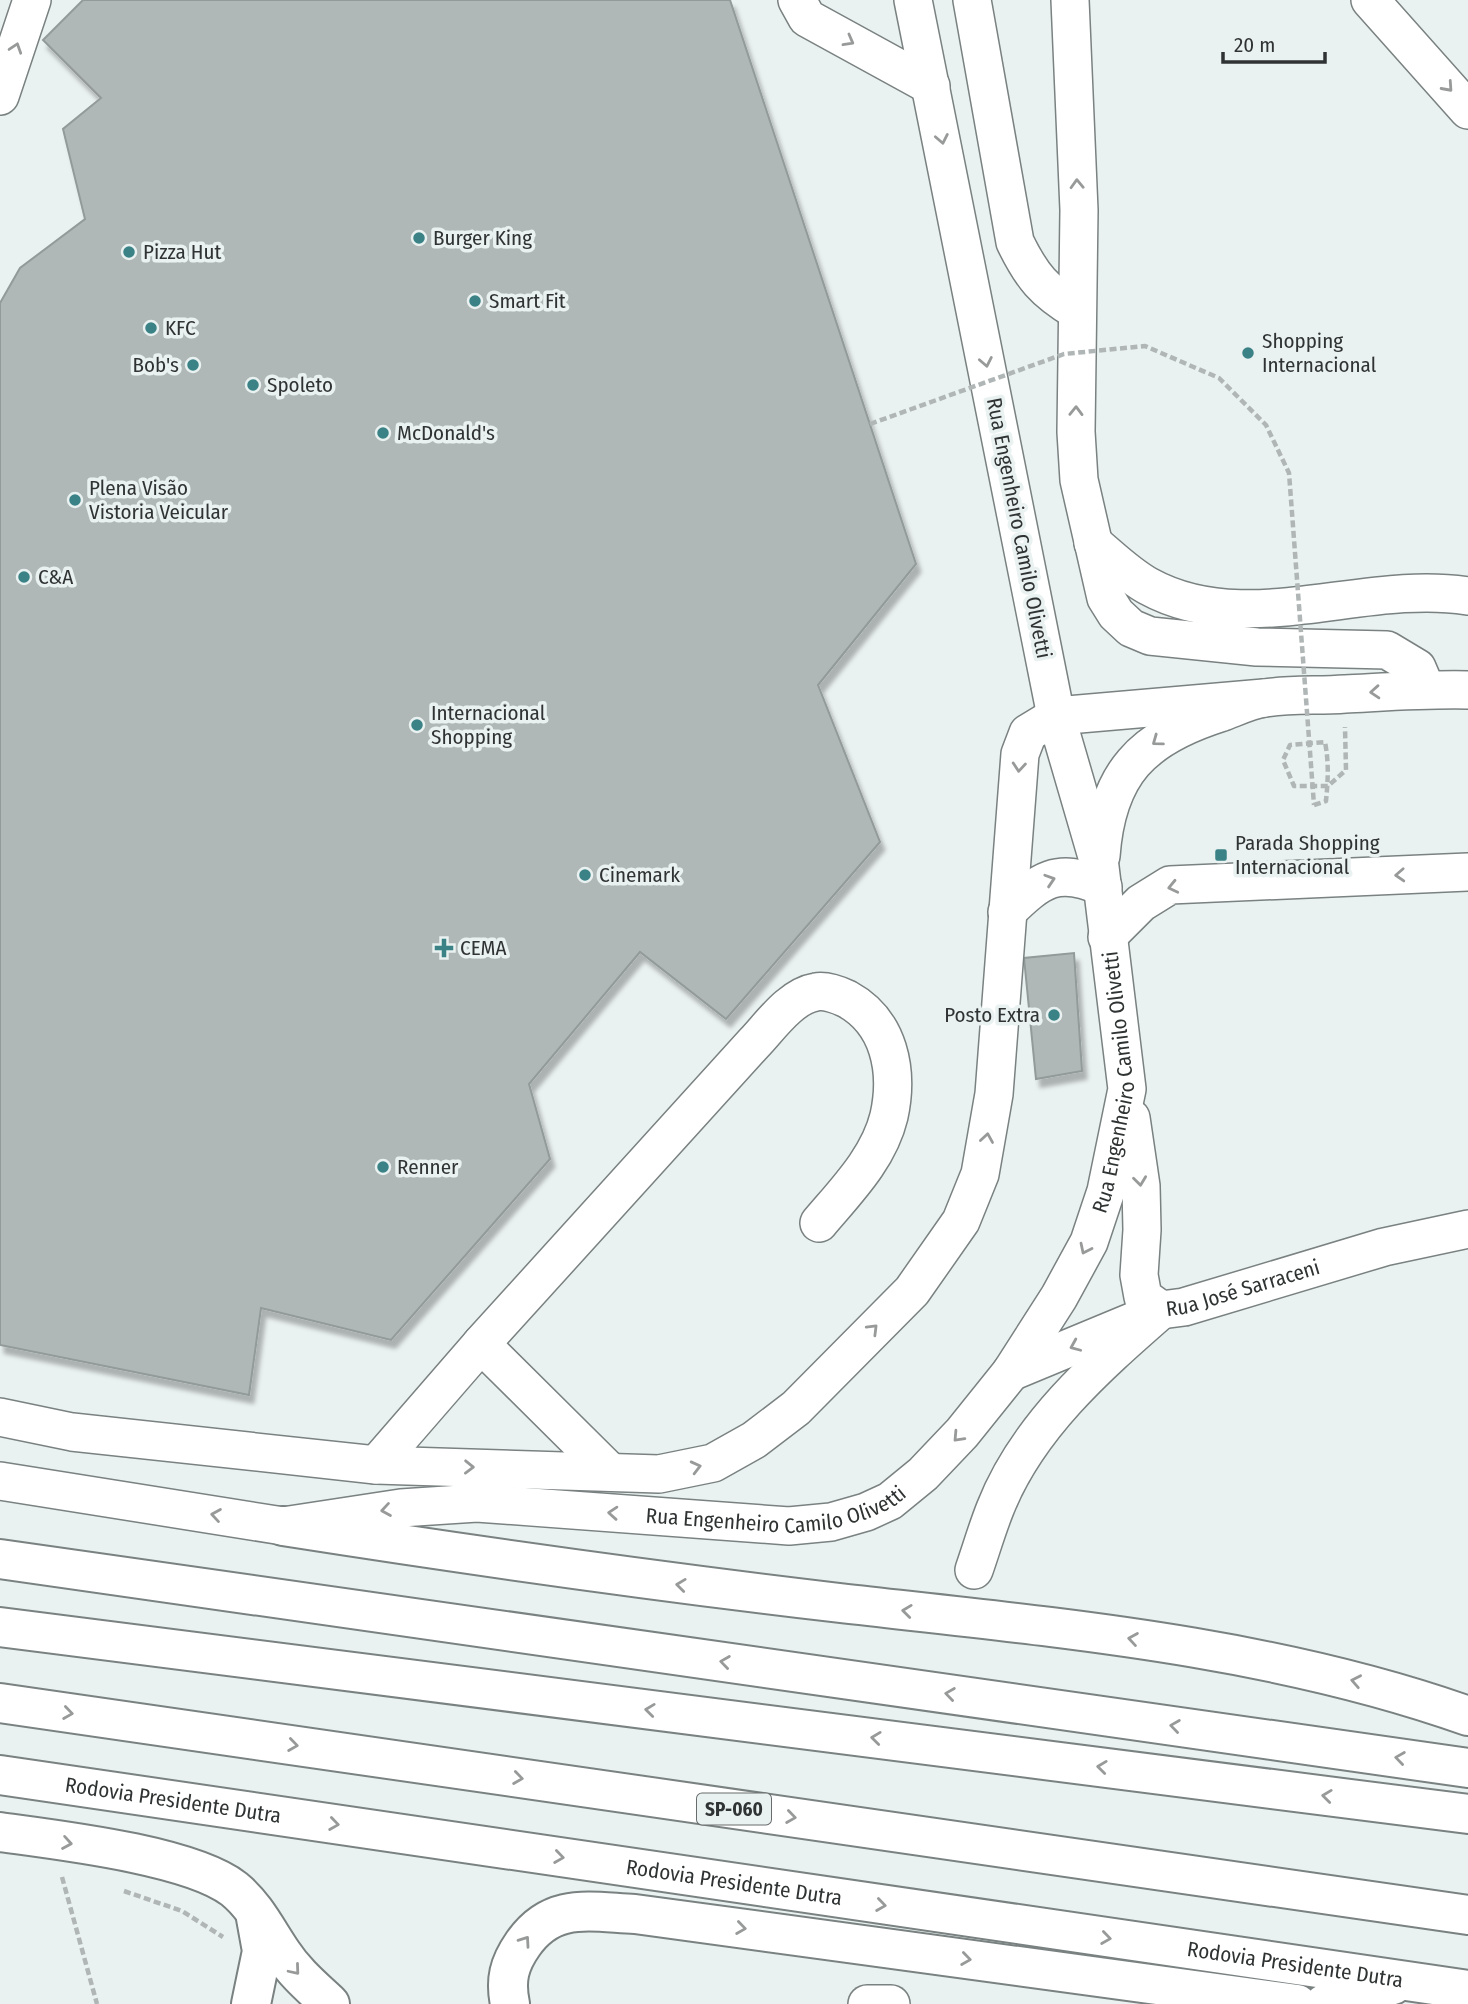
<svg xmlns="http://www.w3.org/2000/svg" width="1468" height="2004" font-family="'Fira Sans Condensed',sans-serif">
	<defs>
		<filter id="shadow"><feDropShadow dx="4.5" dy="8" stdDeviation="2" flood-color="#0004"/></filter>
	</defs>
	<rect width="100%" height="100%" fill="#eaf1f1"/>
	<path fill="#b0b7b7" stroke="#939a9a" stroke-width="2" filter="url(#shadow)" d="M83,0H730L916,564L818,685L880,842L726,1019L640,952L529,1084L550,1159L391,1340L261,1308L249,1395L0,1345V303L20,268L85,219L63,129L101,98L43,40Z
		M1074,953L1082,1071L1036,1079L1024,958Z"/>
	<g fill="none" stroke-linecap="round" stroke-linejoin="round">
		<defs>
			<g id="minor">
				<path d="M797,0L807,18L931,86"/>
				<path d="M972,0L1015,242C1032,277 1044,291 1077,311"/>
				<path d="M1070,0L1079,210L1076,432L1079,480L1106,598L1116,614L1131,628L1150,636L1257,647L1387,650L1417,668L1426,689"/>
				<path d="M1370,0L1468,110"/>
				<path d="M0,96L32,0"/>
				<path d="M1093,543C1111,558 1128,575 1148,586C1246,640 1364,579 1468,596"/>
				<path d="M1101,856C1107,773 1142,738 1220,713C1234,708 1250,700 1265,698C1291,694 1319,696 1345,694C1386,692 1427,689 1468,690"/>
				<path d="M1007,912C1040,880 1057,866 1103,887"/>
				<path d="M1107,937L1141,903L1170,885L1468,872"/>
				<path id="s1" d="M1131,1118L1141,1186L1142,1230L1139,1275L1143,1297L1161,1310L1184,1307L1384,1247L1468,1229"/>
				<path d="M481,1344L609,1471"/>
				<path d="M1011,1372L1134,1321"/>
				<path d="M0,1417L72,1432L376,1465L659,1474L713,1463L754,1440L796,1408L912,1291L961,1221L980,1174L994,1094L1020,754L1028,733L1056,716L1264,698"/>
				<path d="M376,1465L481,1344L755,1042C771,1025 791,996 816,992C825,990 839,995 847,999C889,1022 899,1070 889,1116C879,1158 846,1191 819,1223"/>
				<path id="s2" d="M0,1481L283,1526L401,1508L477,1503L789,1526L831,1522L866,1512L890,1501L923,1474L962,1433L1011,1372L1059,1297L1089,1242L1106,1191L1127,1089L1100,867L1056,716L913,0"/>
				<path d="M974,1570C981,1550 987,1529 995,1509C1027,1427 1097,1366 1161,1310"/>
				<path d="M867,2004H891"/>
			</g>
			<g id="highway">
				<path d="M283,1526C468,1555 653,1581 840,1603C1050,1627 1268,1645 1468,1716"/>
				<path d="M0,1559L1468,1768"/>
				<path d="M0,1627L1468,1814"/>
				<path d="M0,1703L1468,1915"/>
				<path id="s3" d="M0,1775L1468,1990"/>
				<path d="M0,1832C58,1840 190,1855 234,1889C255,1906 267,1931 282,1953C295,1973 313,1988 330,2004"/>
				<path d="M251,2004L262,1951L256,1918"/>
				<path d="M510,2004C505,1980 509,1964 523,1944C552,1902 589,1912 635,1914L1297,2004"/>
				<path d="M1324,2004L1393,1985"/>
			</g>
		</defs>
		<use href="#minor" stroke="#7a8181" stroke-width="40"/>
		<use href="#highway" stroke="#7a8181" stroke-width="42"/>
		<path stroke="#b0b6b6" stroke-width="4.5" stroke-dasharray="7 3.5" stroke-linecap="butt" d="M1314,805L1326,801C1328,780 1329,763 1325,742L1290,745L1283,760L1294,786H1328L1346,770L1345,727
			M62,1877L97,2004
			M124,1891L182,1911L223,1937"/>
		<use href="#minor" stroke="#fff" stroke-width="37"/>
		<use href="#highway" stroke="#fff" stroke-width="38"/>
		<path stroke="#b0b6b6" stroke-width="4.5" stroke-dasharray="7 3.5" stroke-linecap="butt" d="M870,424L1064,354L1145,346L1219,378L1266,425L1289,473L1314,805"/>
	</g>
	<defs><path id="oneway-chevron" d="M-2-3.5L2.5 0L-2 3.5" fill="none" stroke-width="1.6" stroke-linecap="round" stroke-linejoin="round" transform="scale(1.75)"/></defs>
	<g stroke="#989999">
		<use href="#oneway-chevron" transform="translate(849 41) rotate(29)"/>
		<use href="#oneway-chevron" transform="translate(16 48) rotate(-72)"/>
		<use href="#oneway-chevron" transform="translate(1448 87) rotate(48)"/>
		<use href="#oneway-chevron" transform="translate(942 139) rotate(79)"/>
		<use href="#oneway-chevron" transform="translate(1077 184) rotate(-92)"/>
		<use href="#oneway-chevron" transform="translate(986 362) rotate(79)"/>
		<use href="#oneway-chevron" transform="translate(1076 411) rotate(-89)"/>
		<use href="#oneway-chevron" transform="translate(1375 692) rotate(176)"/>
		<use href="#oneway-chevron" transform="translate(1157 741) rotate(144)"/>
		<use href="#oneway-chevron" transform="translate(1019 767) rotate(95)"/>
		<use href="#oneway-chevron" transform="translate(1400 875) rotate(177)"/>
		<use href="#oneway-chevron" transform="translate(1050 880) rotate(-18)"/>
		<use href="#oneway-chevron" transform="translate(1173 887) rotate(167)"/>
		<use href="#oneway-chevron" transform="translate(987 1138) rotate(-81)"/>
		<use href="#oneway-chevron" transform="translate(1140 1181) rotate(83)"/>
		<use href="#oneway-chevron" transform="translate(1085 1249) rotate(116)"/>
		<use href="#oneway-chevron" transform="translate(873 1329) rotate(-45)"/>
		<use href="#oneway-chevron" transform="translate(1075 1346) rotate(157)"/>
		<use href="#oneway-chevron" transform="translate(958 1437) rotate(133)"/>
		<use href="#oneway-chevron" transform="translate(469 1467) rotate(1)"/>
		<use href="#oneway-chevron" transform="translate(696 1467) rotate(-14)"/>
		<use href="#oneway-chevron" transform="translate(386 1510) rotate(171)"/>
		<use href="#oneway-chevron" transform="translate(613 1513) rotate(-176)"/>
		<use href="#oneway-chevron" transform="translate(216 1515) rotate(-171)"/>
		<use href="#oneway-chevron" transform="translate(681 1585) rotate(-173)"/>
		<use href="#oneway-chevron" transform="translate(907 1611) rotate(-173)"/>
		<use href="#oneway-chevron" transform="translate(1133 1639) rotate(-171)"/>
		<use href="#oneway-chevron" transform="translate(725 1662) rotate(-172)"/>
		<use href="#oneway-chevron" transform="translate(1356 1681) rotate(-169)"/>
		<use href="#oneway-chevron" transform="translate(950 1694) rotate(-172)"/>
		<use href="#oneway-chevron" transform="translate(650 1710) rotate(-173)"/>
		<use href="#oneway-chevron" transform="translate(68 1713) rotate(8)"/>
		<use href="#oneway-chevron" transform="translate(1175 1726) rotate(-172)"/>
		<use href="#oneway-chevron" transform="translate(876 1738) rotate(-173)"/>
		<use href="#oneway-chevron" transform="translate(293 1745) rotate(8)"/>
		<use href="#oneway-chevron" transform="translate(1400 1758) rotate(-172)"/>
		<use href="#oneway-chevron" transform="translate(1102 1767) rotate(-173)"/>
		<use href="#oneway-chevron" transform="translate(518 1778) rotate(8)"/>
		<use href="#oneway-chevron" transform="translate(1327 1796) rotate(-173)"/>
		<use href="#oneway-chevron" transform="translate(791 1817) rotate(8)"/>
		<use href="#oneway-chevron" transform="translate(334 1824) rotate(8)"/>
		<use href="#oneway-chevron" transform="translate(67 1843) rotate(10)"/>
		<use href="#oneway-chevron" transform="translate(559 1857) rotate(8)"/>
		<use href="#oneway-chevron" transform="translate(881 1905) rotate(8)"/>
		<use href="#oneway-chevron" transform="translate(741 1928) rotate(8)"/>
		<use href="#oneway-chevron" transform="translate(1106 1938) rotate(8)"/>
		<use href="#oneway-chevron" transform="translate(525 1941) rotate(-55)"/>
		<use href="#oneway-chevron" transform="translate(966 1959) rotate(8)"/>
		<use href="#oneway-chevron" transform="translate(295 1970) rotate(50)"/>
	</g>
	<g fill="#3a8285" stroke="#eaf1f1" stroke-width="2.5">
		<circle cx="419" cy="238" r="7"/>
		<circle cx="129" cy="252" r="7"/>
		<circle cx="475" cy="301" r="7"/>
		<circle cx="151" cy="328" r="7"/>
		<circle cx="1248" cy="353" r="7"/>
		<circle cx="193" cy="365" r="7"/>
		<circle cx="253" cy="385" r="7"/>
		<circle cx="383" cy="433" r="7"/>
		<circle cx="75" cy="500" r="7"/>
		<circle cx="24" cy="577" r="7"/>
		<circle cx="417" cy="725" r="7"/>
		<rect x="1214" y="848" width="14" height="14" rx="3.5"/>
		<circle cx="585" cy="875" r="7"/>
		<path d="M440.5 937.5h7v7h7v7h-7v7h-7v-7h-7v-7h7z"/>
		<circle cx="1054" cy="1015" r="7"/>
		<circle cx="383" cy="1167" r="7"/>
	</g>
	<g text-anchor="middle" dominant-baseline="central" stroke-width="7" stroke-linejoin="round" paint-order="stroke">
		<rect fill="#eaf1f1" stroke="#686c6c" stroke-width="2" x="697" y="1793.5" width="74" height="31" rx="5"/>
		<g font-size="19" font-weight="bold" fill="#303333">
			<text x="734" y="1809">SP-060</text>
		</g>
		<g font-size="21" fill="#303333" stroke="#eaf1f1" text-anchor="start">
			<text x="433" y="238">Burger King</text>
			<text x="143" y="252">Pizza Hut</text>
			<text x="489" y="301">Smart Fit</text>
			<text x="165" y="328">KFC</text>
			<text x="1262" y="341">Shopping<tspan x="1262" dy="24">Internacional</tspan></text>
			<text x="179" y="365" text-anchor="end">Bob's</text>
			<text x="267" y="385">Spoleto</text>
			<text x="397" y="433">McDonald's</text>
			<text x="89" y="488">Plena Visão<tspan x="89" dy="24">Vistoria Veicular</tspan></text>
			<text x="38" y="577">C&amp;A</text>
			<text x="431" y="713">Internacional<tspan x="431" dy="24">Shopping</tspan></text>
			<text x="1235" y="843">Parada Shopping<tspan x="1235" dy="24">Internacional</tspan></text>
			<text x="599" y="875">Cinemark</text>
			<text x="460" y="948">CEMA</text>
			<text x="1040" y="1015" text-anchor="end">Posto Extra</text>
			<text x="397" y="1167">Renner</text>
		</g>
		<g font-size="21" fill="#303333" stroke="#eaf1f1">
			<text transform="translate(1019 528) rotate(79)">Rua Engenheiro Camilo Olivetti</text>
			<text stroke="none"><textPath href="#s2" startOffset="1393">Rua Engenheiro Camilo Olivetti</textPath></text>
			<text stroke="none"><textPath href="#s1" startOffset="287">Rua José Sarraceni</textPath></text>
			<text stroke="none"><textPath href="#s2" startOffset="784">Rua Engenheiro Camilo Olivetti</textPath></text>
			<text stroke="none"><textPath href="#s3" startOffset="175">Rodovia Presidente Dutra</textPath></text>
			<text stroke="none"><textPath href="#s3" startOffset="742">Rodovia Presidente Dutra</textPath></text>
			<text stroke="none"><textPath href="#s3" startOffset="1309">Rodovia Presidente Dutra</textPath></text>
		</g>
	</g>
	<path d="M1223 52v10h102v-10" fill="none" stroke="#303333" stroke-width="3.5"/>
	<text x="1234" y="52" font-size="21" fill="#303333" stroke="#eaf1f1" stroke-width="5" paint-order="stroke">20 m</text>
</svg>
